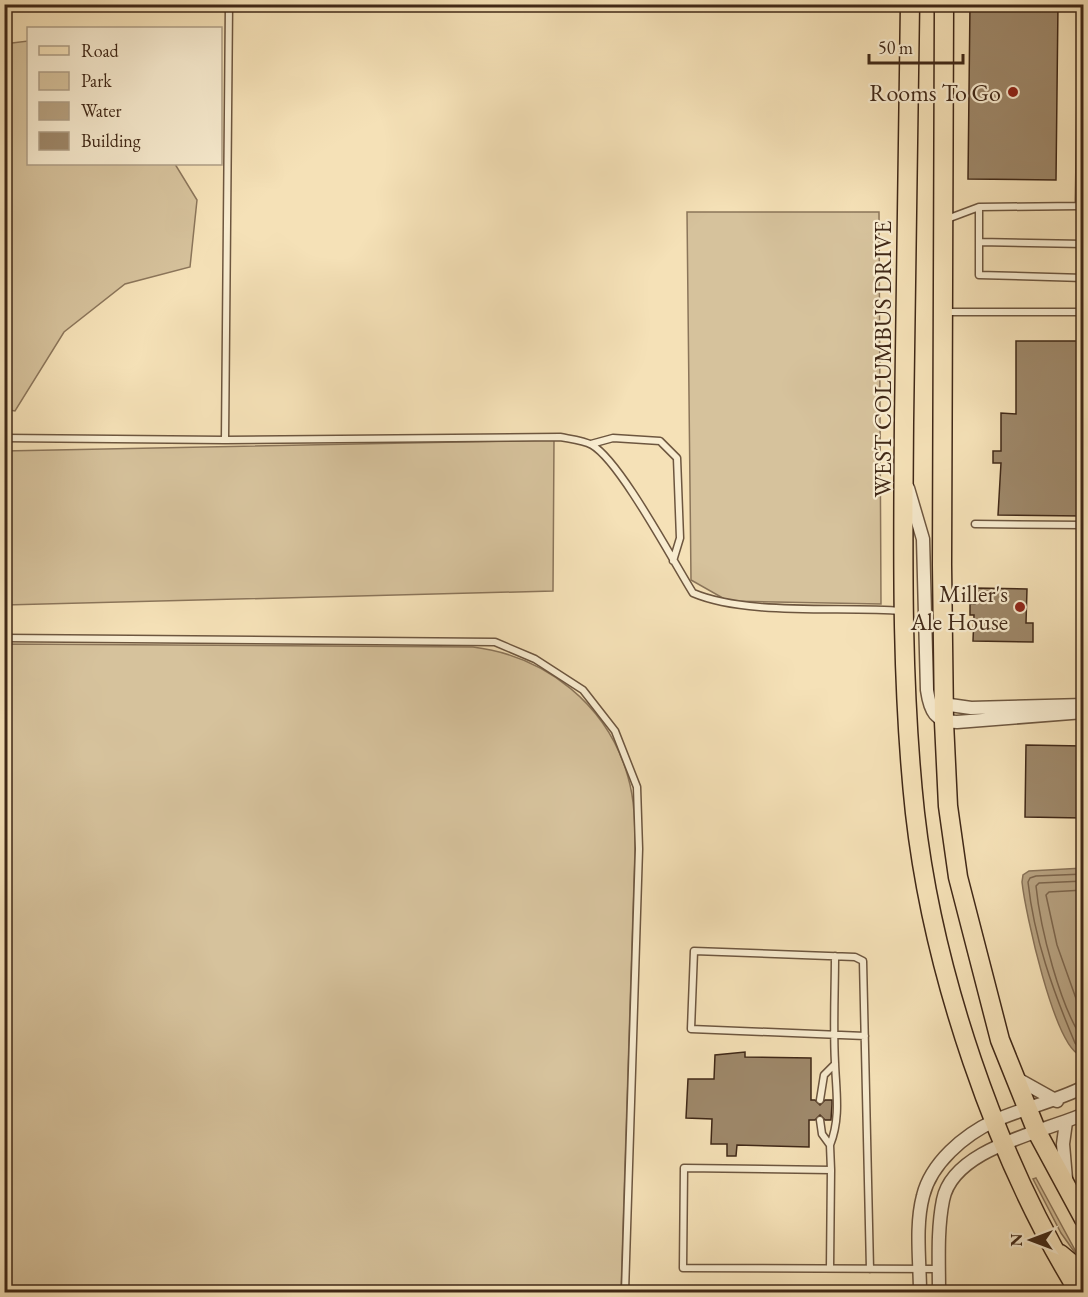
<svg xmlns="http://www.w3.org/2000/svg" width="1088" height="1297" font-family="'EB Garamond',serif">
	<rect width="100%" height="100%" fill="#f5e1b7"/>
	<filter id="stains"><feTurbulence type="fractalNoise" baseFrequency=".00333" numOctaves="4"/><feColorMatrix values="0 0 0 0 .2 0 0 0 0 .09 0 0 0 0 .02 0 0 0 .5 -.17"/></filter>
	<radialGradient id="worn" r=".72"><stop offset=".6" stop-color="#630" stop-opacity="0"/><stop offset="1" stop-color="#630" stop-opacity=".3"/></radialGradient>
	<path fill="#d6c29c" stroke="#8b755a" stroke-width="1.5" d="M28,41V164H175L197,200L190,267L125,284L64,332L15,411L4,409V44Z
		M687,212H879L881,604L728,601L691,580Z
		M554,440L553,591L5,605L4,451Z
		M5,644L473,647C546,656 608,705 628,777C635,801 635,825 635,850L621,1292H5Z
		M1036,1178L1081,1261L1083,1264L1061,1233L1033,1179Z"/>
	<path fill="#b7a281" stroke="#877157" stroke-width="1.5" d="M1083,868L1084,1054L1080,1055C1054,1045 1025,911 1022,882L1023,875L1029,871Z"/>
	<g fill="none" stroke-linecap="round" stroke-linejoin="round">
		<path stroke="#7c654c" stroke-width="1.5" d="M1084,874L1036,876L1030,878L1028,882C1034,938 1053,991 1075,1043L1079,1048L1084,1049
			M1084,881L1039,883L1036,886C1040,927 1060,1008 1084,1041
			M1084,890L1049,892L1046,895L1057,945L1084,1021"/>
	</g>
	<path fill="#9e886a" stroke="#402817" stroke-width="1.5" d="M970,4H1058L1056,180L968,179Z
		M1016,341H1083V516L998,515L1001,463H993V451H1001V413L1016,414Z
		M975,588L1027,589L1026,623H1033V642L973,641L974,615H970V604H975Z
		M1026,745L1083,746V818L1025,817Z
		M745,1052V1057L811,1058V1100H815L820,1105L825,1100H832V1104L831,1120H825L820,1115L815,1120H809V1147L737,1145L736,1156H727V1144H711L712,1119L686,1118L688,1079H714L715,1055Z"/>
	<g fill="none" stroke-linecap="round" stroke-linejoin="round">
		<defs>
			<path id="lane" d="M979,207L1079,206L1082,4
				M947,219L979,207V275L1084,278
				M979,242L1084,244
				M946,312H1084
				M4,438L225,440L560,437C570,439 583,440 592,445C620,461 673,561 693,593C747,616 841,606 902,611
				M225,440L229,4
				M591,444L613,438L660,441L677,458L680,538L673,561
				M975,524L1084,525
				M4,638L495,642L535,659L583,690L615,731L637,787L639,849L625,1292
				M865,1036L691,1029L694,951L855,957L863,961L870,1269
				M820,1100L824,1075L835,1064
				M820,1120L822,1134L830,1145L831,1170
				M830,1145C841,1118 836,1091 835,1063C833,1027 835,991 835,956
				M830,1268L831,1170L684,1168L683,1268L939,1269"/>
			<path id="street" d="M908,488L923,539L927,690C930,711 935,722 957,722L1084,712
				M943,704L971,708L1084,705
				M1014,1077L1057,1101
				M1066,1179L1063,1144L1066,1122
				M920,1292C920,1262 915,1226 923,1196C931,1163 964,1135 994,1121C1023,1108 1054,1102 1084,1087
				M939,1292C939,1262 937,1230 943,1200C953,1148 1042,1133 1084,1114"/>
			<path id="primary" d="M910,4C908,144 906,283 904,422C903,551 901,684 915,813C933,972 995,1156 1079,1292
				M944,4L942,565L944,722L948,806L958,877L1000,1040L1037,1132L1084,1219
				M1060,1254L1084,1274"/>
		</defs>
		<use href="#lane" stroke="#6d563f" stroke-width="9"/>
		<use href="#street" stroke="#6d563f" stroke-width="15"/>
		<use href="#primary" stroke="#402817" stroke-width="21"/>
		<use href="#lane" stroke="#f8ecd0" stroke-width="6"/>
		<use href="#street" stroke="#f8ecd0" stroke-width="12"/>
		<use href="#primary" stroke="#f5e1b7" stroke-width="18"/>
	</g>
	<g fill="#8f2418" stroke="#f8ecd0" stroke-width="2">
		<circle cx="1013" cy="92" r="6"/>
		<circle cx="1020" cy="607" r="6"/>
	</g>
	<g text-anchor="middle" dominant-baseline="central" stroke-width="4.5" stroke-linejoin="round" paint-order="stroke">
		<g font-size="24" fill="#402817" stroke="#f8ecd0" text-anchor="end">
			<text x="1001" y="92">Rooms To Go</text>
			<text x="1008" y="593">Miller's<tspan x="1008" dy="28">Ale House</tspan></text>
		</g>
		<g font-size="24" fill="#402817" stroke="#f8ecd0">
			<text transform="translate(882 359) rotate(-90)">WEST COLUMBUS DRIVE</text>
		</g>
	</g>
	<rect width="1088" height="1297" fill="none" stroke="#f5e1b7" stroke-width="24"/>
	<rect x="6" y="6" width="1076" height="1285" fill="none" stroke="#402817" stroke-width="3"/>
	<rect x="12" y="12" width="1064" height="1273" fill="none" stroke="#402817" stroke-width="1.5"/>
	<rect x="27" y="27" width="195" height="138" fill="#f8ecd0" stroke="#ae9e86" stroke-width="1.5"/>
	<rect x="39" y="46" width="30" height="9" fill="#f5e1b7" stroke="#ae9e86" stroke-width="1.5"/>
	<text x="81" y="57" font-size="18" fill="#402817">Road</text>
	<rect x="39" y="72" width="30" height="18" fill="#d6c29c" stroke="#ae9e86" stroke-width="1.5"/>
	<text x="81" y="87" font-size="18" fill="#402817">Park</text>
	<rect x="39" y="102" width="30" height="18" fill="#b7a281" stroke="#ae9e86" stroke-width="1.5"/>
	<text x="81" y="117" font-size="18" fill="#402817">Water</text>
	<rect x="39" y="132" width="30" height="18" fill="#9e886a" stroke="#ae9e86" stroke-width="1.5"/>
	<text x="81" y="147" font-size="18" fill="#402817">Building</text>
	<g transform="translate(1031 1240) rotate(270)" stroke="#f8ecd0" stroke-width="4.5" paint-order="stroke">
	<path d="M0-4.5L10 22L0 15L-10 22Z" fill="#402817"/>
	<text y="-9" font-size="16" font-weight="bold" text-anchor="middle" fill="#402817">N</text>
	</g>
	<path d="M869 54v9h94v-9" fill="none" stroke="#402817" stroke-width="3"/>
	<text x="878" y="54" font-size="18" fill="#402817" stroke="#f8ecd0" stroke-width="4.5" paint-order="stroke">50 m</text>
	<rect width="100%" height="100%" filter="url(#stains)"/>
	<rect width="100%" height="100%" fill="url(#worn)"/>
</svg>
